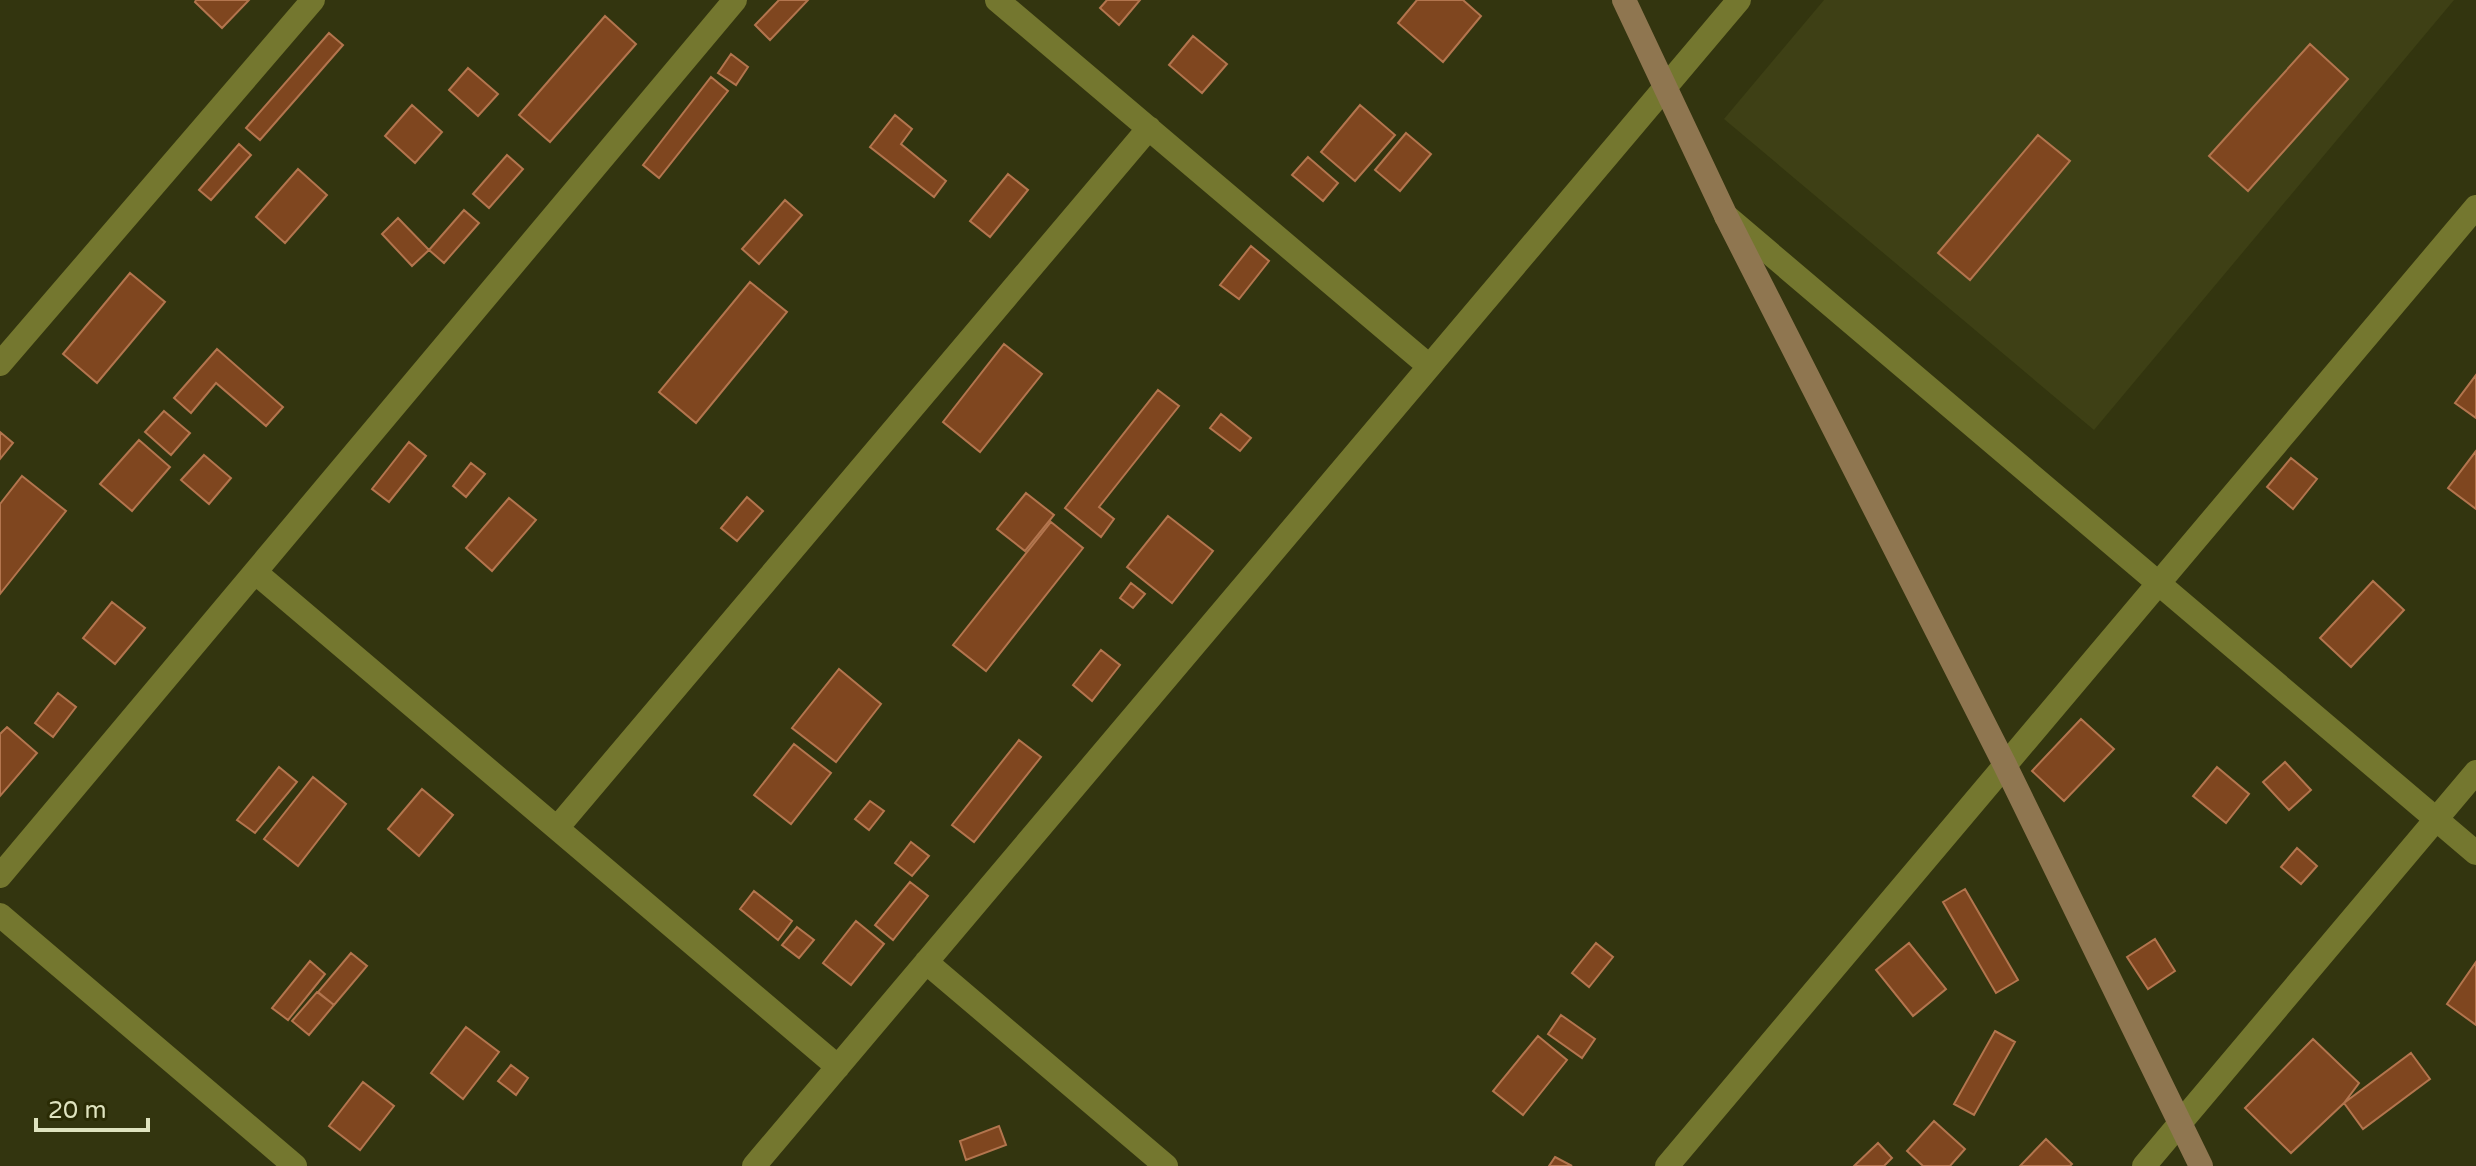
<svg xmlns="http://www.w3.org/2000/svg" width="2476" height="1166" font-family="'Varela Round',sans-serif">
	<rect width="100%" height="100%" fill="#33350f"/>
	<path fill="#3e4015" d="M1824,0H2454L2094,430L1724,119Z"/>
	<path fill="#7f461f" stroke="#b3754e" stroke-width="2" d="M196,0H249L222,28L195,2Z
		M779,0H808L770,40L755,25Z
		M1107,0H1140L1119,25L1100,8Z
		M1417,0H1463L1481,16L1443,62L1398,23Z
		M605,16L636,44L550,142L519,115Z
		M329,33L343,45L260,140L246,128Z
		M1193,36L1227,64L1202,93L1169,65Z
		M2310,44L2348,79L2248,191L2209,156Z
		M731,54L748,67L736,85L718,73Z
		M468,68L498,94L478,116L449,90Z
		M711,77L728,91L659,178L643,165Z
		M412,105L442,132L415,163L385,136Z
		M1360,105L1395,135L1355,181L1321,152Z
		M895,115L912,129L901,144L946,181L934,197L870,147Z
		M1406,133L1431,154L1400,191L1375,170Z
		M2038,135L2070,161L1970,280L1938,253Z
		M239,144L251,155L211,200L199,190Z
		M507,155L523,169L489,208L473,194Z
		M1308,157L1338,183L1323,201L1292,175Z
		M298,169L327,195L285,243L256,217Z
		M1008,174L1028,190L990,237L970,221Z
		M785,200L802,215L759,264L742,249Z
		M464,210L479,223L444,263L429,250Z
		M398,218L429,250L412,266L382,234Z
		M1251,246L1269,261L1239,299L1220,285Z
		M130,273L165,302L97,383L63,354Z
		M750,282L787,312L696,423L659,392Z
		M1004,344L1042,374L980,452L943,422Z
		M217,349L283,407L266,426L216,383L191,413L174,398Z
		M2476,375V418L2455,403Z
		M1158,390L1179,406L1099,507L1114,519L1101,537L1065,508Z
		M164,411L190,433L171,455L145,432Z
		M1221,414L1251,438L1240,451L1210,428Z
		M0,432L13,443L0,459Z
		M139,440L170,467L132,511L100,484Z
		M409,442L426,456L389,502L372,489Z
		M2476,451V509L2448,488Z
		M204,455L231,478L209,504L181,480Z
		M2291,458L2317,479L2293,509L2267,487Z
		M471,463L485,474L466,497L453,486Z
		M22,476L66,511L0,594V504Z
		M1026,493L1054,515L1025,551L997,529Z
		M747,497L763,511L737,541L721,528Z
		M509,498L536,520L492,571L466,548Z
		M1168,516L1213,551L1172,603L1127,567Z
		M1051,522L1083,548L986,671L953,645Z
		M2373,581L2404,610L2351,667L2320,638Z
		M1131,583L1145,594L1133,608L1120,598Z
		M112,602L145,628L115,664L83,638Z
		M1101,650L1120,665L1092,701L1073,685Z
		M839,669L881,704L836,762L792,728Z
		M58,693L76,707L53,737L35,723Z
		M2081,719L2114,749L2064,801L2032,771Z
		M7,727L37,753L0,796V734Z
		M1019,740L1041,757L974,842L952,825Z
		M794,744L831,773L791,824L754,795Z
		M2285,762L2311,790L2289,810L2263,782Z
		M279,767L297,782L255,833L237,820Z
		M2217,767L2249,794L2226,823L2193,796Z
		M313,777L346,804L298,866L264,839Z
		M422,789L453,815L419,856L388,829Z
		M870,801L884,811L869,830L855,819Z
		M911,842L929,856L912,876L895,863Z
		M2297,848L2317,866L2301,884L2281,867Z
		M910,882L928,896L893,940L875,925Z
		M1965,889L2018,980L1996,993L1943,902Z
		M754,891L792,921L778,940L740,909Z
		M856,921L884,944L851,985L823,963Z
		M797,927L814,940L799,958L782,945Z
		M2155,939L2175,971L2148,989L2127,957Z
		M1596,943L1613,957L1589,987L1572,973Z
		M1909,943L1946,989L1913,1016L1876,970Z
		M351,953L367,966L334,1005L318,992Z
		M310,961L325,974L288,1020L272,1008Z
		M2476,962V1025L2447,1004Z
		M317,992L334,1005L309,1035L292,1021Z
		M1561,1015L1595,1039L1582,1058L1548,1034Z
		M466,1027L499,1052L463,1099L431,1073Z
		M1995,1031L2015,1042L1974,1115L1954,1104Z
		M1538,1036L1567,1060L1523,1115L1493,1091Z
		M2313,1039L2359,1083L2344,1103L2291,1153L2245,1108Z
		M2411,1053L2430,1079L2363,1129L2344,1103Z
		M511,1065L528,1078L516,1095L498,1081Z
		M363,1082L394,1106L360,1150L329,1126Z
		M1934,1121L1965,1149L1950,1166H1923L1907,1151Z
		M999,1126L1006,1145L966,1160L960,1141Z
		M2046,1139L2072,1164L2070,1166H2020Z
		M1878,1143L1892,1158L1884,1166H1854Z
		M1555,1157L1572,1166H1549Z"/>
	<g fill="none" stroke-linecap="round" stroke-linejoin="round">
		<path stroke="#74772f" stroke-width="24" d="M997,0L1429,366
			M1726,216L2476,853
			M0,364L313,0
			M255,572L838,1067
			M557,828L1149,128
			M0,876L735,0
			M0,915L295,1166
			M926,962L1166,1166
			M754,1166L1739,0
			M1667,1166L2476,207
			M2144,1166L2476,772"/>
		<path stroke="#8f7650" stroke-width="24" d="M1624,0L1726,216L2005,765L2201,1166"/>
	</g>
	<path d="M36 1118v12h112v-12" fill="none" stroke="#dfe3bf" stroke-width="4"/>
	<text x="48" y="1118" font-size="24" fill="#dfe3bf" stroke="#2a2b04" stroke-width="6" paint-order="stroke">20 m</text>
</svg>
